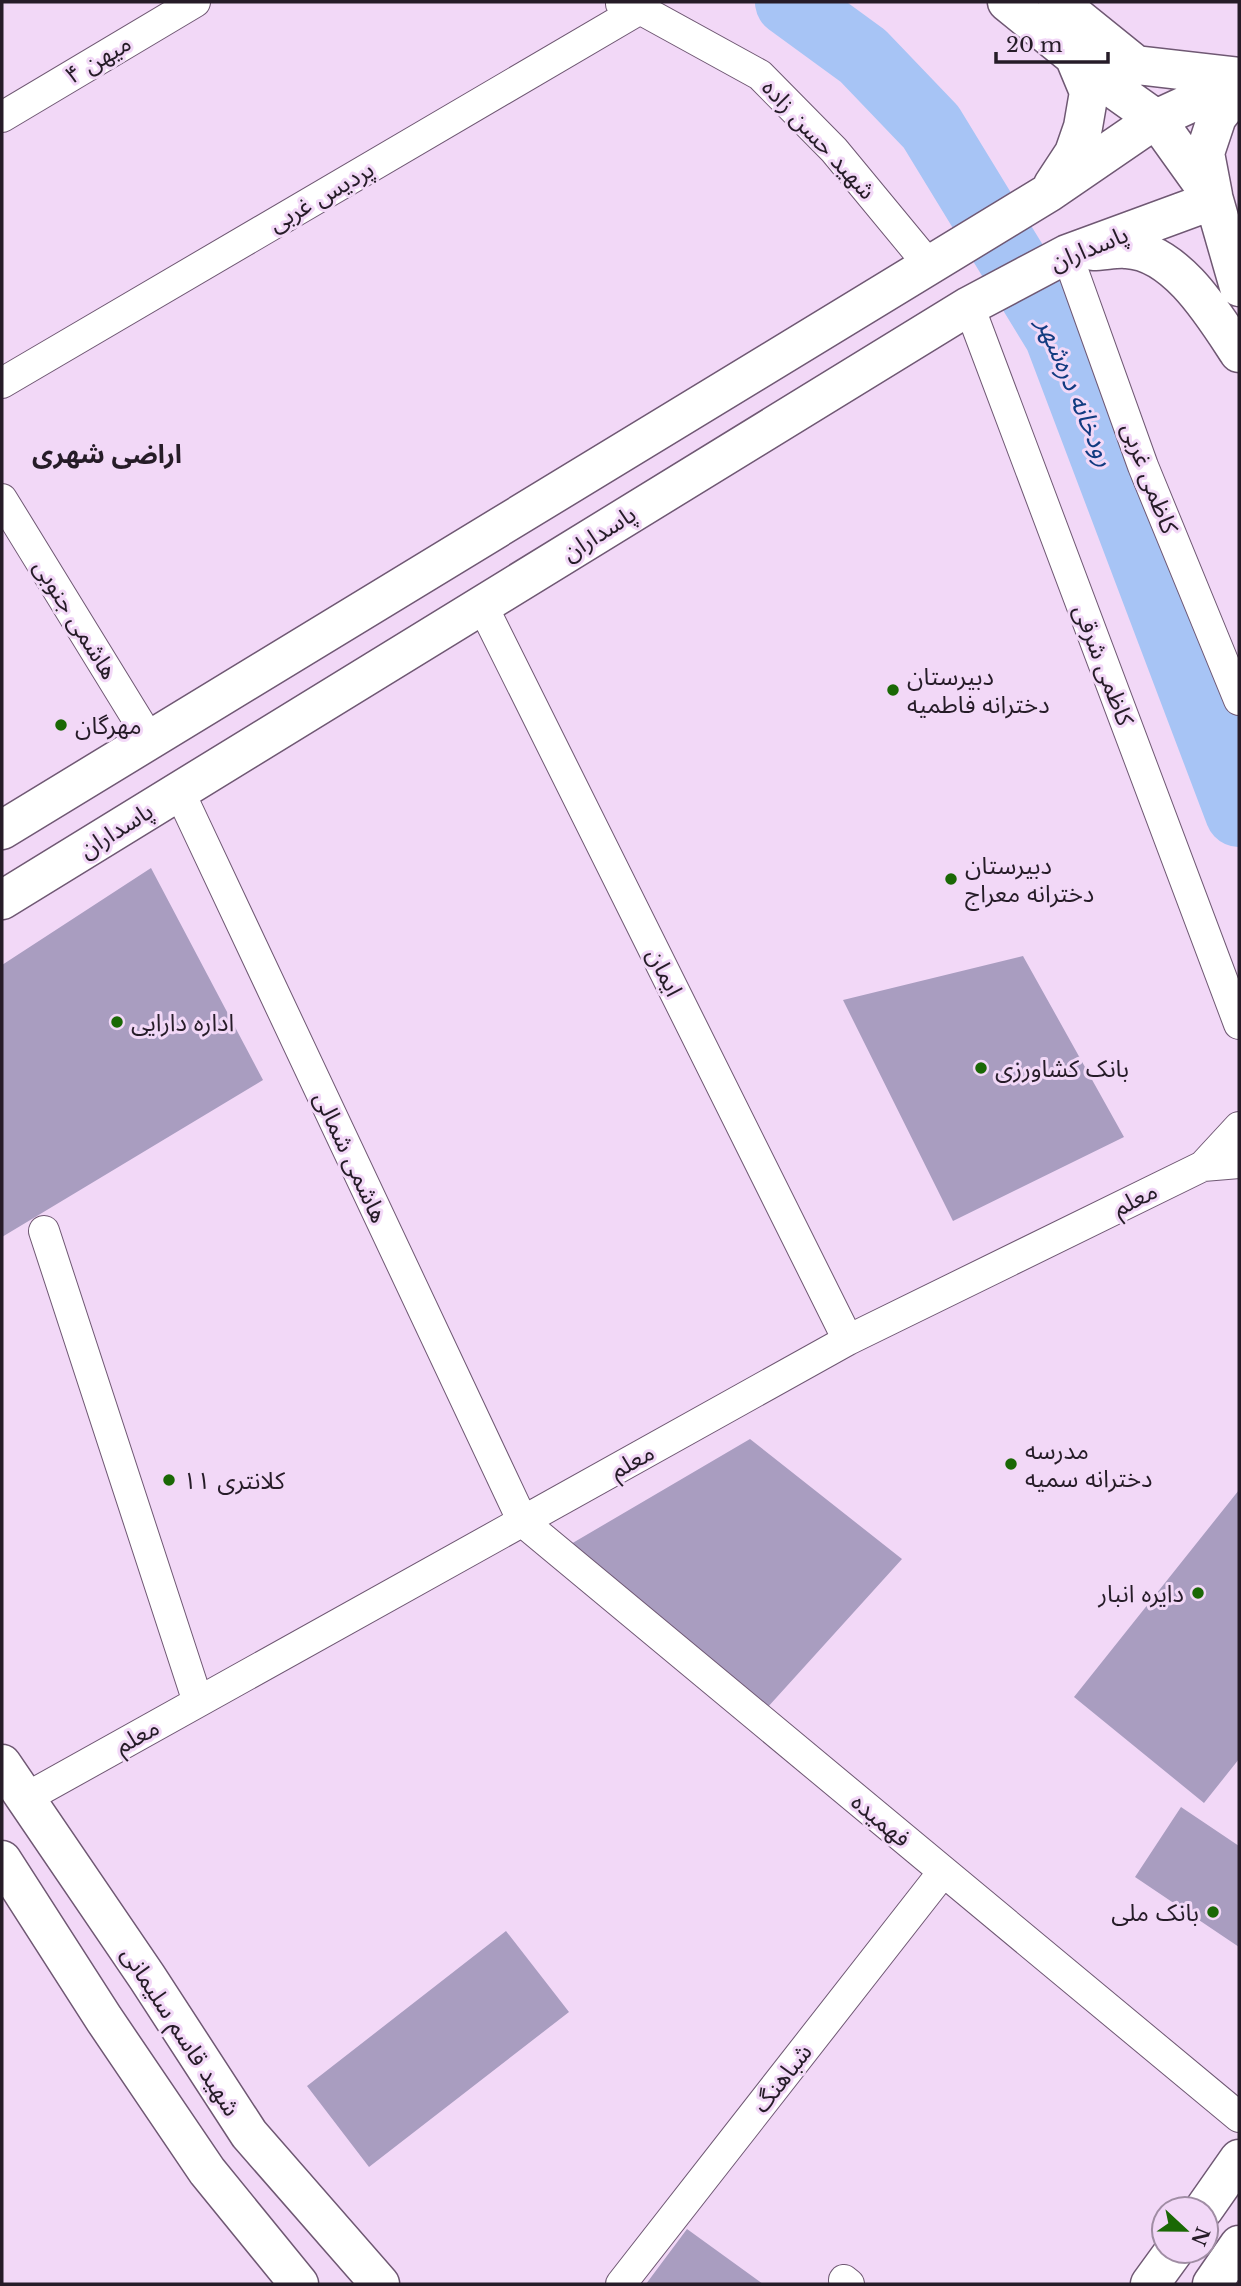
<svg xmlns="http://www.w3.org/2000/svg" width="1241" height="2286" font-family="'Libre Baskerville','Noto Sans Arabic',serif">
	<rect width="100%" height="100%" fill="#f2d8f7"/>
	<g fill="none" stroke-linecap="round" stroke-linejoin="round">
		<path stroke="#a7c4f5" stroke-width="68" d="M789,2L863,56L931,127L1058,335L1239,813"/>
	</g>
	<path fill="#a99dc0" d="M151,868L263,1080L2,1237V965Z
		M1023,956L1124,1137L953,1221L843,1000Z
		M750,1439L902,1559L758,1718L559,1551Z
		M1239,1490V1759L1204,1803L1074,1697Z
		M1181,1807L1239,1846V1947L1135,1877Z
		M506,1931L569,2012L369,2167L307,2086Z
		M687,2229L763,2284H646Z"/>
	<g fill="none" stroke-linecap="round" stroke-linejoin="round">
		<defs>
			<path id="street" d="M621,4L640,9L760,75L834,150L929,265
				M2,117L195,2
				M1067,254L1143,466L1239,700
				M969,306L1239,1024
				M2,383L640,9
				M2,499L150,740
				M482,605L848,1340
				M179,791L523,1522L1239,2117
				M1203,1166L1239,1163
				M44,1231L198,1702
				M24,1799L848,1340L1203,1166L1239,1127
				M844,2280L849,2284
				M621,2284L943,1872"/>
			<path id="secondary" d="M1007,2L1118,92L1156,119L1214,200L1239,287
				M1058,2L1136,65L1239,77
				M1053,185L1074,153L1083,127L1089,92L1074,56
				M1213,195L1205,153L1217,117L1239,89
				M1093,251C1104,251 1116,248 1126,249C1176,251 1214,315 1239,353
				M2,830L1048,193L1156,119L1239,81
				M2,900L969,306L1067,254L1214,200
				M2,1764L147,1977L249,2134L380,2284
				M2,1860L104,2019L207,2171L299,2284
				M1204,2209L1239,2159
				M1150,2284L1174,2251
				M1212,2284L1239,2245"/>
		</defs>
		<use href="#street" stroke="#6f5873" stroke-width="32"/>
		<use href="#secondary" stroke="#6f5873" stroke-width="41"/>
		<use href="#street" stroke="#fff" stroke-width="30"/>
		<use href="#secondary" stroke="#fff" stroke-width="38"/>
	</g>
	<g fill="#1a6805" stroke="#f2d8f7" stroke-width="2.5">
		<circle cx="893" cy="690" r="7"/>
		<circle cx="61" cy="725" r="7"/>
		<circle cx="951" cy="879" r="7"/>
		<circle cx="117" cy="1022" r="7"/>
		<circle cx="981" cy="1068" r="7"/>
		<circle cx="1011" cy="1464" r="7"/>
		<circle cx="169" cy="1480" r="7"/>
		<circle cx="1198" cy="1593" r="7"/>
		<circle cx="1213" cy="1912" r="7"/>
	</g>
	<g text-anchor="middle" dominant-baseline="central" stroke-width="6" stroke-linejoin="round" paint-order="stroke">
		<g font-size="24" fill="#261c28" stroke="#f2d8f7">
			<text transform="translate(98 59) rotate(-31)">میهن ۴</text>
			<text transform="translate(819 139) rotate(47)">شهید حسن زاده</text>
			<text transform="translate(321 196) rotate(-30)">پردیس غربی</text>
			<text transform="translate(1089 248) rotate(-22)">پاسداران</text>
			<text transform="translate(1150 478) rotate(69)">کاظمی غربی</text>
			<text transform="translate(599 533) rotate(-32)">پاسداران</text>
			<text transform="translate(76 619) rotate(58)">هاشمی جنوبی</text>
			<text transform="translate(1104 665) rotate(69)">کاظمی شرقی</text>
			<text transform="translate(116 830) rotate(-32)">پاسداران</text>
			<text transform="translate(665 972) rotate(64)">ایمان</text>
			<text transform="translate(351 1157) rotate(65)">هاشمی شمالی</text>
			<text transform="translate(1135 1199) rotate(-26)">معلم</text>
			<text transform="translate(632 1461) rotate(-29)">معلم</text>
			<text transform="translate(137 1736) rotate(-29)">معلم</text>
			<text transform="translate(881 1820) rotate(40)">فهمیده</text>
			<text transform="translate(181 2031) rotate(57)">شهید قاسم سلیمانی</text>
			<text transform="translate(782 2078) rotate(-52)">شباهنگ</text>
		</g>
		<g font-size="24" fill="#261c28" stroke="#f2d8f7" text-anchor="start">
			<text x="907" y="676">دبیرستان<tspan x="907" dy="28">دخترانه فاطمیه</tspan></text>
			<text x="75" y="725">مهرگان</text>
			<text x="965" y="865">دبیرستان<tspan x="965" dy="28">دخترانه معراج</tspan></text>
			<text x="131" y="1022">اداره دارایی</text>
			<text x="995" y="1068">بانک کشاورزی</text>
			<text x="1025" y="1450">مدرسه<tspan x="1025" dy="28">دخترانه سمیه</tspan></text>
			<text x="183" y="1480">کلانتری ۱۱</text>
			<text x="1184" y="1593" text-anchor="end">دایره انبار</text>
			<text x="1199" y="1912" text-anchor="end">بانک ملی</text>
		</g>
		<g font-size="26" font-style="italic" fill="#123b80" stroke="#f2d8f7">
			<text transform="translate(1076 392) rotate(67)">رودخانه دره‌شهر</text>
		</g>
		<g font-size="26" font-weight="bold" fill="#261c28" stroke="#f2d8f7">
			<text x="107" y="454">اراضی شهری</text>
		</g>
	</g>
	<rect width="1241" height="2286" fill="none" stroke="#261c28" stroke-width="7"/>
	<g transform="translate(1185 2230) rotate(112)"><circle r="33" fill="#f2d8f7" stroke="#a08da4" stroke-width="2"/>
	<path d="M0-5L12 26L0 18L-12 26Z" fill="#1a6805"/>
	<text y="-10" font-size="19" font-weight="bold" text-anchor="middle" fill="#261c28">N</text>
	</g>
	<path d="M996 52v10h112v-10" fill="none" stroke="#261c28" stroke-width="3.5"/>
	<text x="1006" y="52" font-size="21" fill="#261c28" stroke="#f2d8f7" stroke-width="5" paint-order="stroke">20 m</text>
</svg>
